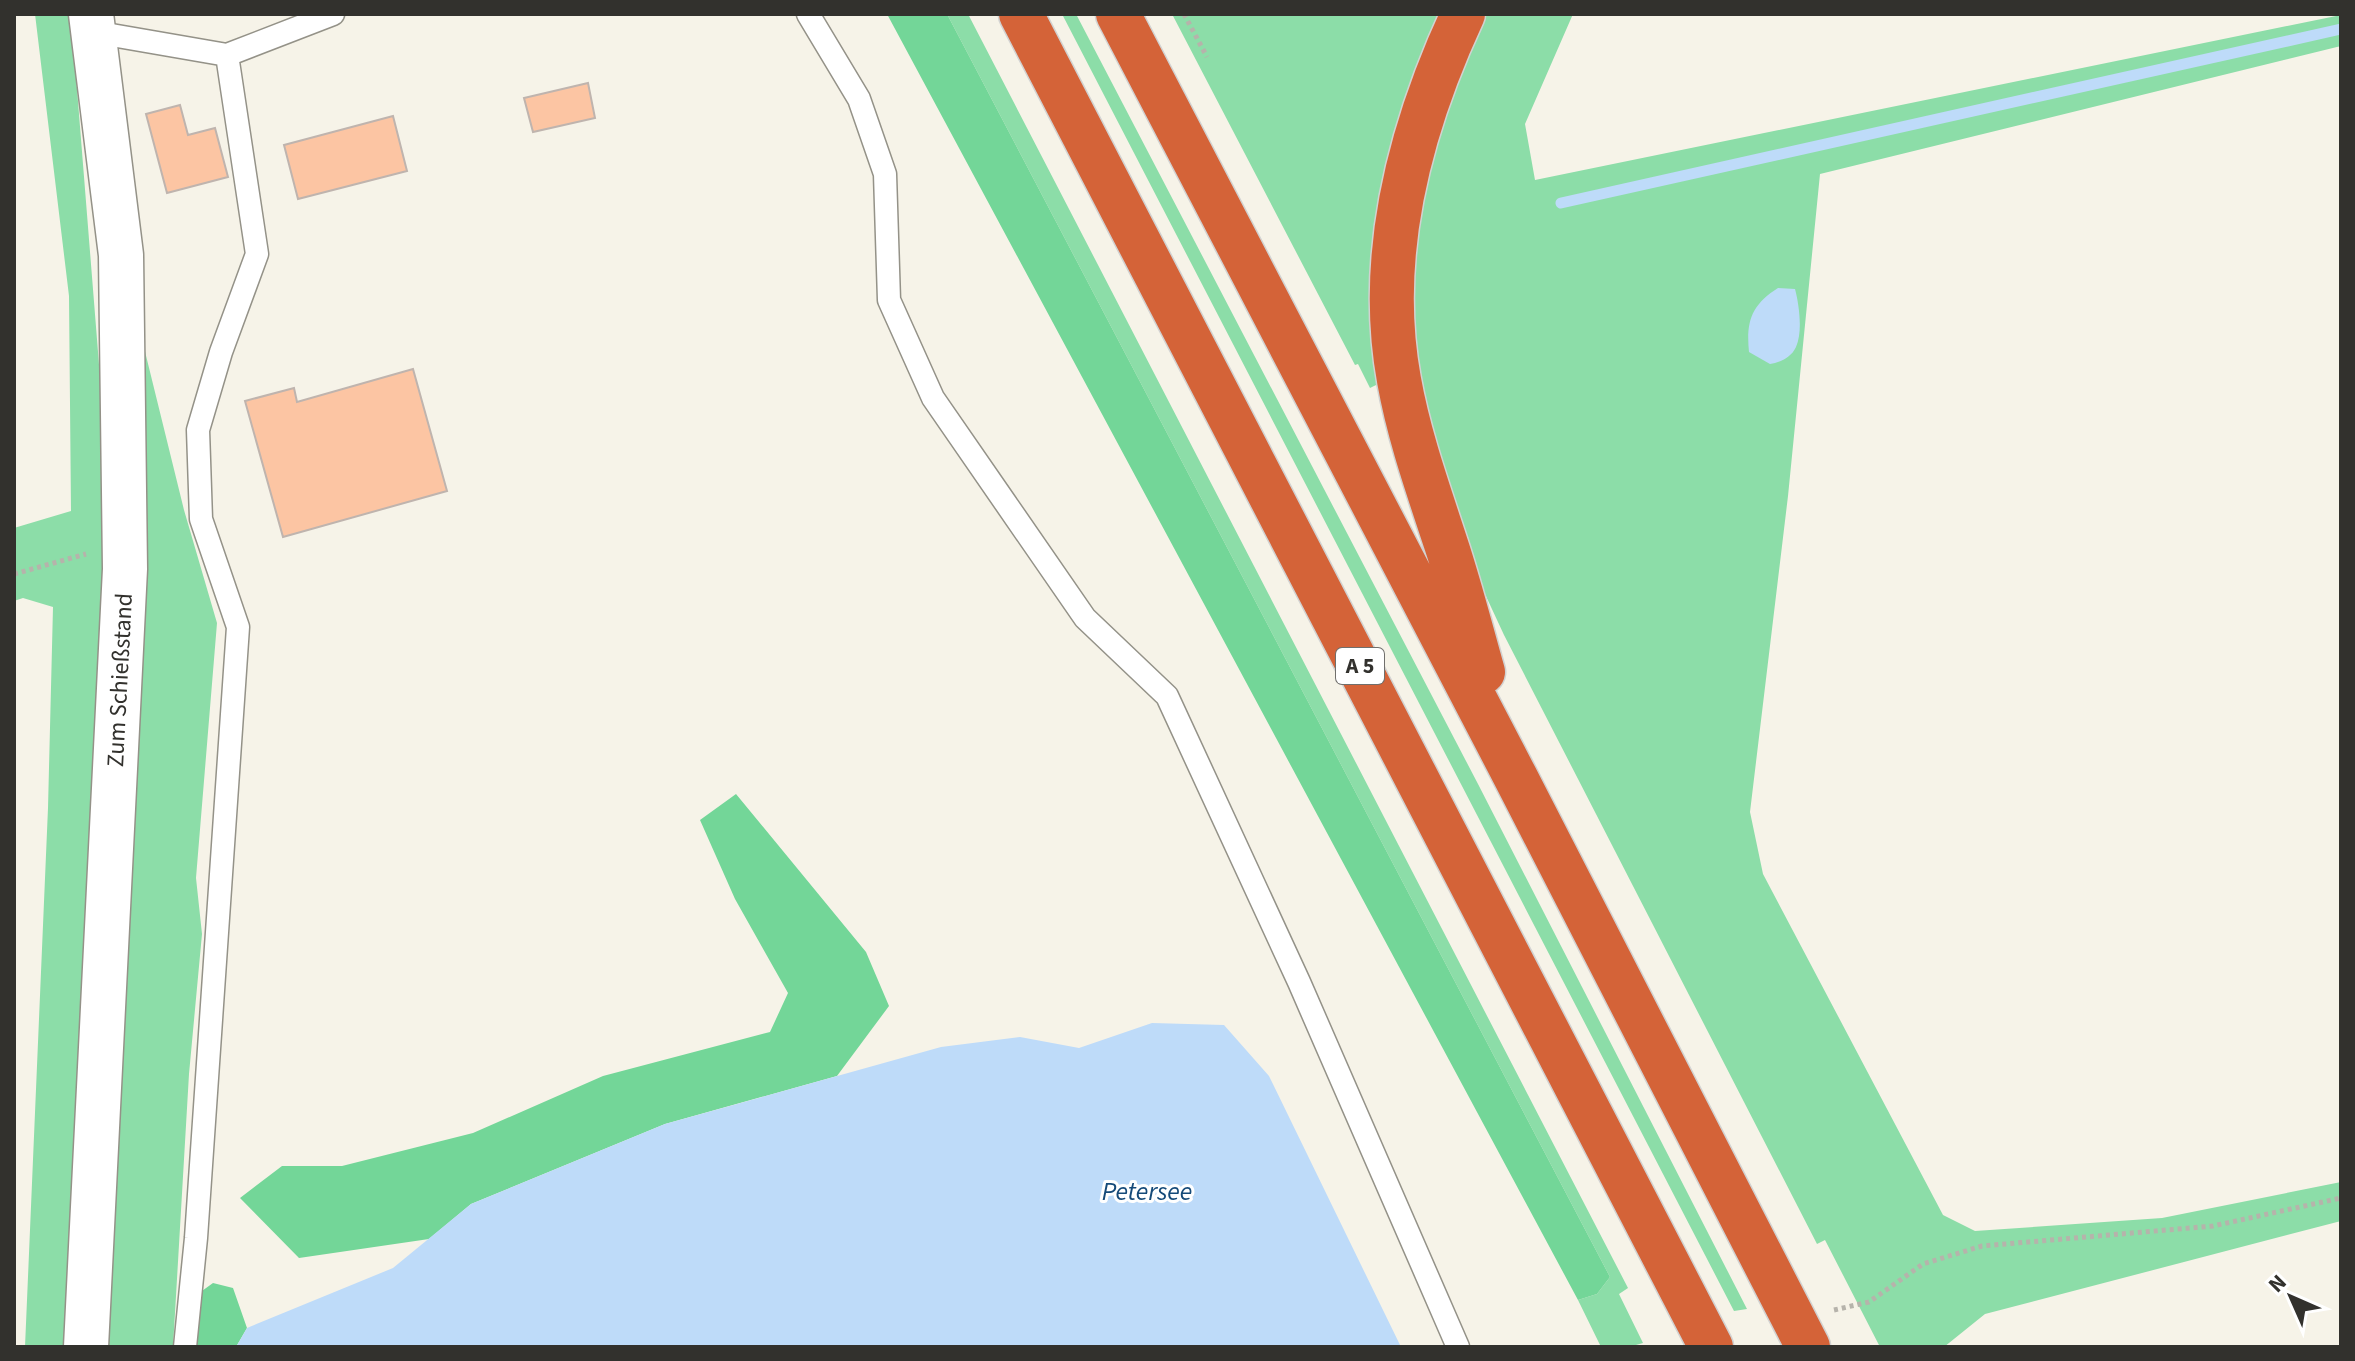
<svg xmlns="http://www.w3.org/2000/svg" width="2355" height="1361" font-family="'Source Sans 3',sans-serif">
	<rect width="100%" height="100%" fill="#f6f3e8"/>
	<path fill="#8cdda8" d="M35,14H71L112,527L136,315L184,510L217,623L196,878L202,934L189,1074L173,1347H25L48,808L53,607L23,598L14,601V528L71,511L69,296Z
		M947,14H968L1628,1288L1619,1294L1643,1343L1629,1347H1601L1578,1300L1597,1294L1610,1277Z
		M1062,14H1076L1478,784L1747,1309L1734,1311Z
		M1172,14H1445L1382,382L1370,388L1358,364L1355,365Z
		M1480,14H1573L1525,124L1535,180L2341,15V46L1820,174L1788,496L1750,812L1763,874L1943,1215L1975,1231L2162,1218L2341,1182V1221L1985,1314L1944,1347H1880L1825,1240L1817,1244L1504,635L1472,566L1438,478L1408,318L1422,167Z"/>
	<path fill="#73d698" d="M887,14H947L1610,1277L1597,1294L1578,1300Z
		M736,794L866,952L889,1006L837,1076L665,1124L471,1204L429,1239L299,1258L240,1198L282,1166H342L473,1133L603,1076L770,1032L788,993L735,899L700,820Z
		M213,1283L233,1288L247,1328L236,1347H191L195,1296Z"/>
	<path fill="#bedbf9" d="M1778,288L1795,289C1799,304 1803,332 1796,347C1791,358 1780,362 1770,364L1749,352C1746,322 1751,305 1778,288Z
		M1152,1023L1224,1025L1269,1076L1401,1347H236L247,1328L393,1268L471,1204L665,1124L941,1047L1020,1037L1079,1048Z"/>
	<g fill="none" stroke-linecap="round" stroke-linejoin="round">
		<path stroke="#bedbf9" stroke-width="11" d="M1561,203L2341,29"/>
	</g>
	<path fill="#fcc5a3" stroke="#bfb4ae" stroke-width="2" d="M588,83L595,118L533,132L524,98Z
		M180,105L188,135L215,128L228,177L167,193L146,114Z
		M393,116L407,171L298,199L284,145Z
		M413,369L447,491L283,537L245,401L294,388L297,402Z"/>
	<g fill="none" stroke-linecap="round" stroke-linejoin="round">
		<defs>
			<path id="lane" d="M808,14L859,99L885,174L889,300L933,398L1085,618L1167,696L1299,982L1458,1347
				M94,32L227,55L333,14
				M185,1347L196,1238L238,627L201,519L198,430L221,352L257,254L227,55"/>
			<path id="street" d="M86,1347L125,569L121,255L91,14"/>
			<path id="highway" d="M1021,14L1711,1347
				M1118,14L1516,778L1808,1347
				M1463,14C1410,128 1376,254 1399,380C1409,436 1428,489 1446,544C1460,586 1471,630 1483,672"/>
		</defs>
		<use href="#lane" stroke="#949288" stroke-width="25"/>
		<use href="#street" stroke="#949288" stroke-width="47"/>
		<use href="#highway" stroke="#d2d2d1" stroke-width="47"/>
		<path stroke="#b6b3ab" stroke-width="5" stroke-dasharray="4 4" stroke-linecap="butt" d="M1184,14L1207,57
			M14,574L86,554
			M1834,1310L1869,1302L1923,1264L1982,1246L2213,1226L2341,1198"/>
		<use href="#lane" stroke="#fff" stroke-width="22"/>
		<use href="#street" stroke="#fff" stroke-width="44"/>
		<use href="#highway" stroke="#d46338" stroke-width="44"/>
	</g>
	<g text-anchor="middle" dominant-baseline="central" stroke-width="6" stroke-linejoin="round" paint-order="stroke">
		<rect fill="#fff" stroke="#706f6c" stroke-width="2" x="1336" y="648" width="48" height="36" rx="6"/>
		<g font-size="22" font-weight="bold" fill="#32312d">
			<text x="1360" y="666">A 5</text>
		</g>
		<g font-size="24" fill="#32312d" stroke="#fff">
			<text transform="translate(120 680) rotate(-87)">Zum Schießstand</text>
		</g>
		<g font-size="26" font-style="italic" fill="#154a79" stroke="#fff">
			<text x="1147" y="1191">Petersee</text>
		</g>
	</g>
	<rect width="2355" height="1361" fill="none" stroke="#32312d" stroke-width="32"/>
	<g transform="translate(2291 1297) rotate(315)" stroke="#ffffff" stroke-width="6" paint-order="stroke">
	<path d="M0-6L14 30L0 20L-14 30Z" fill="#32312d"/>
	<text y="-12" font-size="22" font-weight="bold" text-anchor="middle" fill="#32312d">N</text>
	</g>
</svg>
